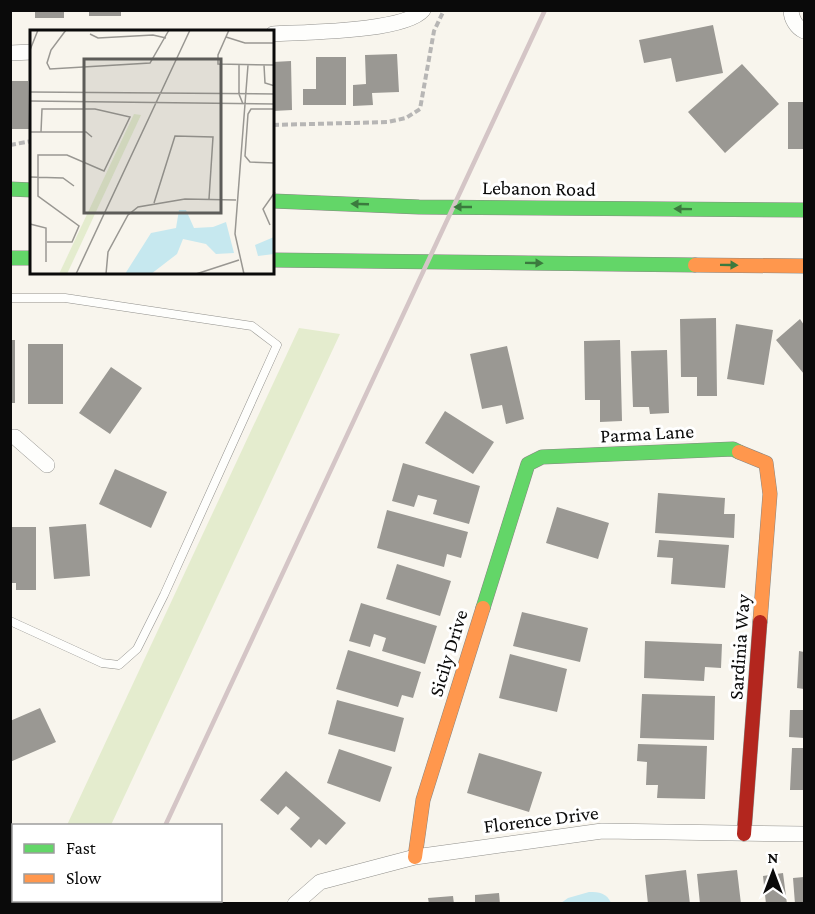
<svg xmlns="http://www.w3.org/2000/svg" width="815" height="914" font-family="'Crimson Pro',serif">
	<rect width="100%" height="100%" fill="#f8f5ed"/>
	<path fill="#e4ecce" d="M299,328L340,334L111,825H67Z"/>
	<path fill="#c6e8ef" d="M589,892C599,892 607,893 611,903H561L568,898Z"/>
	<path fill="#9a9893" d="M35,10H64V18H35Z
		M89,10H121V16H89Z
		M713,25L723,73L676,82L671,58L644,63L639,40Z
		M397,54L399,92L372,93L373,105L353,106V85L366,84L365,55Z
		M316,57H346V105H303V89H316Z
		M291,61L292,110L273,111V62Z
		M742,64L779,104L725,153L688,112Z
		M10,81H28L29,129H10Z
		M788,102H804V149H788Z
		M716,318L717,396H697V377H681L680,319Z
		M800,319L804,325V374L776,340Z
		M736,324L773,330L764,385L727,379Z
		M10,340H15V403H10Z
		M620,340L622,421L600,422V400H585L584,341Z
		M28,344H63V404H28Z
		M507,346L524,419L506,424L502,405L482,409L470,354Z
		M667,350L669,413L650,414L649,407H633L631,351Z
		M111,367L142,388L110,434L79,413Z
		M445,411L494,442L473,474L425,443Z
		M403,463L480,486L469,524L433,514L437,500L418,495L414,507L392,501Z
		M115,469L167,492L151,528L99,504Z
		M658,493L725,498L724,514H735L734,538L655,533Z
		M557,507L609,523L598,559L546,543Z
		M387,510L468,532L461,558L447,554L444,567L377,548Z
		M86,524L90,576L54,579L49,527Z
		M10,527H36V590H16V583H10Z
		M659,540L729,545L725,588L671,584L673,558L657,557Z
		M397,564L451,581L440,616L386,599Z
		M361,603L437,626L425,664L382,651L386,638L374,634L370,647L349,641Z
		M522,612L588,628L580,662L513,646Z
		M645,641L722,644L721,668L705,667L704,681L644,678Z
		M348,650L421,672L413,698L402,695L398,707L336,689Z
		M799,651L804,652V689L797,688Z
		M510,654L567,669L557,712L499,698Z
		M642,694L715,696L714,740L640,738Z
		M337,700L404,718L395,752L328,734Z
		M40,708L56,742L10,762V721Z
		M790,710H804V738L789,737Z
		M638,744L707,746L705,799L657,798L658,785H646L647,762L637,761Z
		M792,748H804V790H790Z
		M339,749L392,767L380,802L327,783Z
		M479,753L542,772L529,812L467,793Z
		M286,771L346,823L326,845L319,839L311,848L290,829L300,818L286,806L278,815L260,800Z
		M686,870L690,904H648L645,875Z
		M737,870L741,904H700L697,874Z
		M783,873L787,904H766L763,876Z
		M804,877V904H795L793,878Z
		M499,893L500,904H475V895Z
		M453,896L454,904H429L428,898Z"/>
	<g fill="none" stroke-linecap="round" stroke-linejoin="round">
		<defs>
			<path id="lane" d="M10,298H65L252,326L277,345L164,595L137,649L119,665L102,663L10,621"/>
			<path id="street" d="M791,10C791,19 797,28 804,31
				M273,34C304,32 404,32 423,10
				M10,53L32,52
				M10,437H15L47,465
				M295,904L320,882L415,857L602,831L804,834"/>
			<path id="fast" d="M10,189L32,190
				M273,201L419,207L804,210
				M10,258H32
				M273,260L695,265
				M483,608L528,464L542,457L733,449L739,452"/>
			<path id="slow" d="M695,265L804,266
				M739,452L766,463L770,494L760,622
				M415,857L423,800L483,608"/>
			<path id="jam" d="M744,834L760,622"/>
		</defs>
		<use href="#lane" stroke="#91908c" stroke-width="9"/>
		<use href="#street" stroke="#91908c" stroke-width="16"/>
		<use href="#fast" stroke="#888683" stroke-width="15"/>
		<use href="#slow" stroke="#888683" stroke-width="15"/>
		<use href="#jam" stroke="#888683" stroke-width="15"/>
		<path stroke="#b7b6b5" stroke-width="4" stroke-dasharray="6 3" stroke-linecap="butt" d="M273,125L388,122L406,118L420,109L434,31L444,10
			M10,145L32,141"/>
		<use href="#lane" stroke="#fefefc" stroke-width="8"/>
		<use href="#street" stroke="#fefefc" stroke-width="15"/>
		<use href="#fast" stroke="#63d668" stroke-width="14"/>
		<use href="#slow" stroke="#ff974d" stroke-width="14"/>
		<use href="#jam" stroke="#b3261e" stroke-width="14"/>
		<path stroke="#d4c5c6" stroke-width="4.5" d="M165,826L545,10
			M128,904L130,900"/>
	</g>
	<defs><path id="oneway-solid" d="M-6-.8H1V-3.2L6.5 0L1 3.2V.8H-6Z" transform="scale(1.5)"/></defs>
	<g fill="#3b7a3e">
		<use href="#oneway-solid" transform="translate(360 204) rotate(-178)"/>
		<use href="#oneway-solid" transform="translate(463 207) rotate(-180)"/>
		<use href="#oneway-solid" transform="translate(683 209) rotate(-179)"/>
		<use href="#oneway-solid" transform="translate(534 263) rotate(1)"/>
		<use href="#oneway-solid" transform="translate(729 265) rotate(1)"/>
	</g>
	<g text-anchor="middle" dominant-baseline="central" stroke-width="6" stroke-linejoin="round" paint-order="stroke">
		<g font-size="20" fill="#0a0a0a" stroke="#fff">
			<text transform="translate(539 188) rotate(1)">Lebanon Road</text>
			<text transform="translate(647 433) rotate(-3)">Parma Lane</text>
			<text transform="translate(739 647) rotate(-86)">Sardinia Way</text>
			<text transform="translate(448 653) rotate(-73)">Sicily Drive</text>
			<text transform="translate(541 819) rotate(-7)">Florence Drive</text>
		</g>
	</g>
	<g transform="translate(30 30)">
		<rect width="244" height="244" fill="#f8f5ed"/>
		<path d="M104,84L111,85L37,244H29Z" fill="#e4ecce"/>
		<path d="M149,180H156L164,198L183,197L196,192L204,223L186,224L176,214L153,209L147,224L121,244H95L121,203L146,198ZM244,207V224L228,226L225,215Z" fill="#c6e8ef"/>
		<path fill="none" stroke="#999792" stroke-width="1.5" d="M36,0L21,20L17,33L20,39L120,33L139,0M199,0L188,25V34L245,35M60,4L68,8L123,5L136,8M196,7L215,13H245M0,20L8,0M209,35V64L213,74M234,35L235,53L245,56M0,62L245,64M0,71L245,74M245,79H221L218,84L215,126L220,132L245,133M0,102H56L62,107M11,102L12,79H65L100,87L74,141L37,125H8V166L49,196L42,212H17M0,147L33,148L44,156M124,173L145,106L183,107L179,169M0,194L16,198V232M240,195L233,179L245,162M46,244L160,0M76,244L78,222L98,185L108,177L155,169L206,170M166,244L209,230M214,244L205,204L218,35"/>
		<path fill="#5d5c59" fill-opacity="0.15" stroke="#5d5c59" stroke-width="3" d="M54,29H191V183H54Z"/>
		<rect width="244" height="244" fill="none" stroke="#0a0a0a" stroke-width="3"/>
	</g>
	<rect width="815" height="914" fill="none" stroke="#0a0a0a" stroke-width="24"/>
	<rect x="12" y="824" width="210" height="78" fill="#ffffff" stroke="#9d9d9d" stroke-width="1.5"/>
	<rect x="24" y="844" width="30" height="9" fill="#63d668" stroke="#9d9d9d" stroke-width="1.5"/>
	<text x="66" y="854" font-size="18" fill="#0a0a0a">Fast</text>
	<rect x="24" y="874" width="30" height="9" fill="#ff974d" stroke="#9d9d9d" stroke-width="1.5"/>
	<text x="66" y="884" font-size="18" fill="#0a0a0a">Slow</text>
	<g transform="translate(773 872)" stroke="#ffffff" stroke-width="4.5" paint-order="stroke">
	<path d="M0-4.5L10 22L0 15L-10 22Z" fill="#0a0a0a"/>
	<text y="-9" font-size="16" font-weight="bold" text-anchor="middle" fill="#0a0a0a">N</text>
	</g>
</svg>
